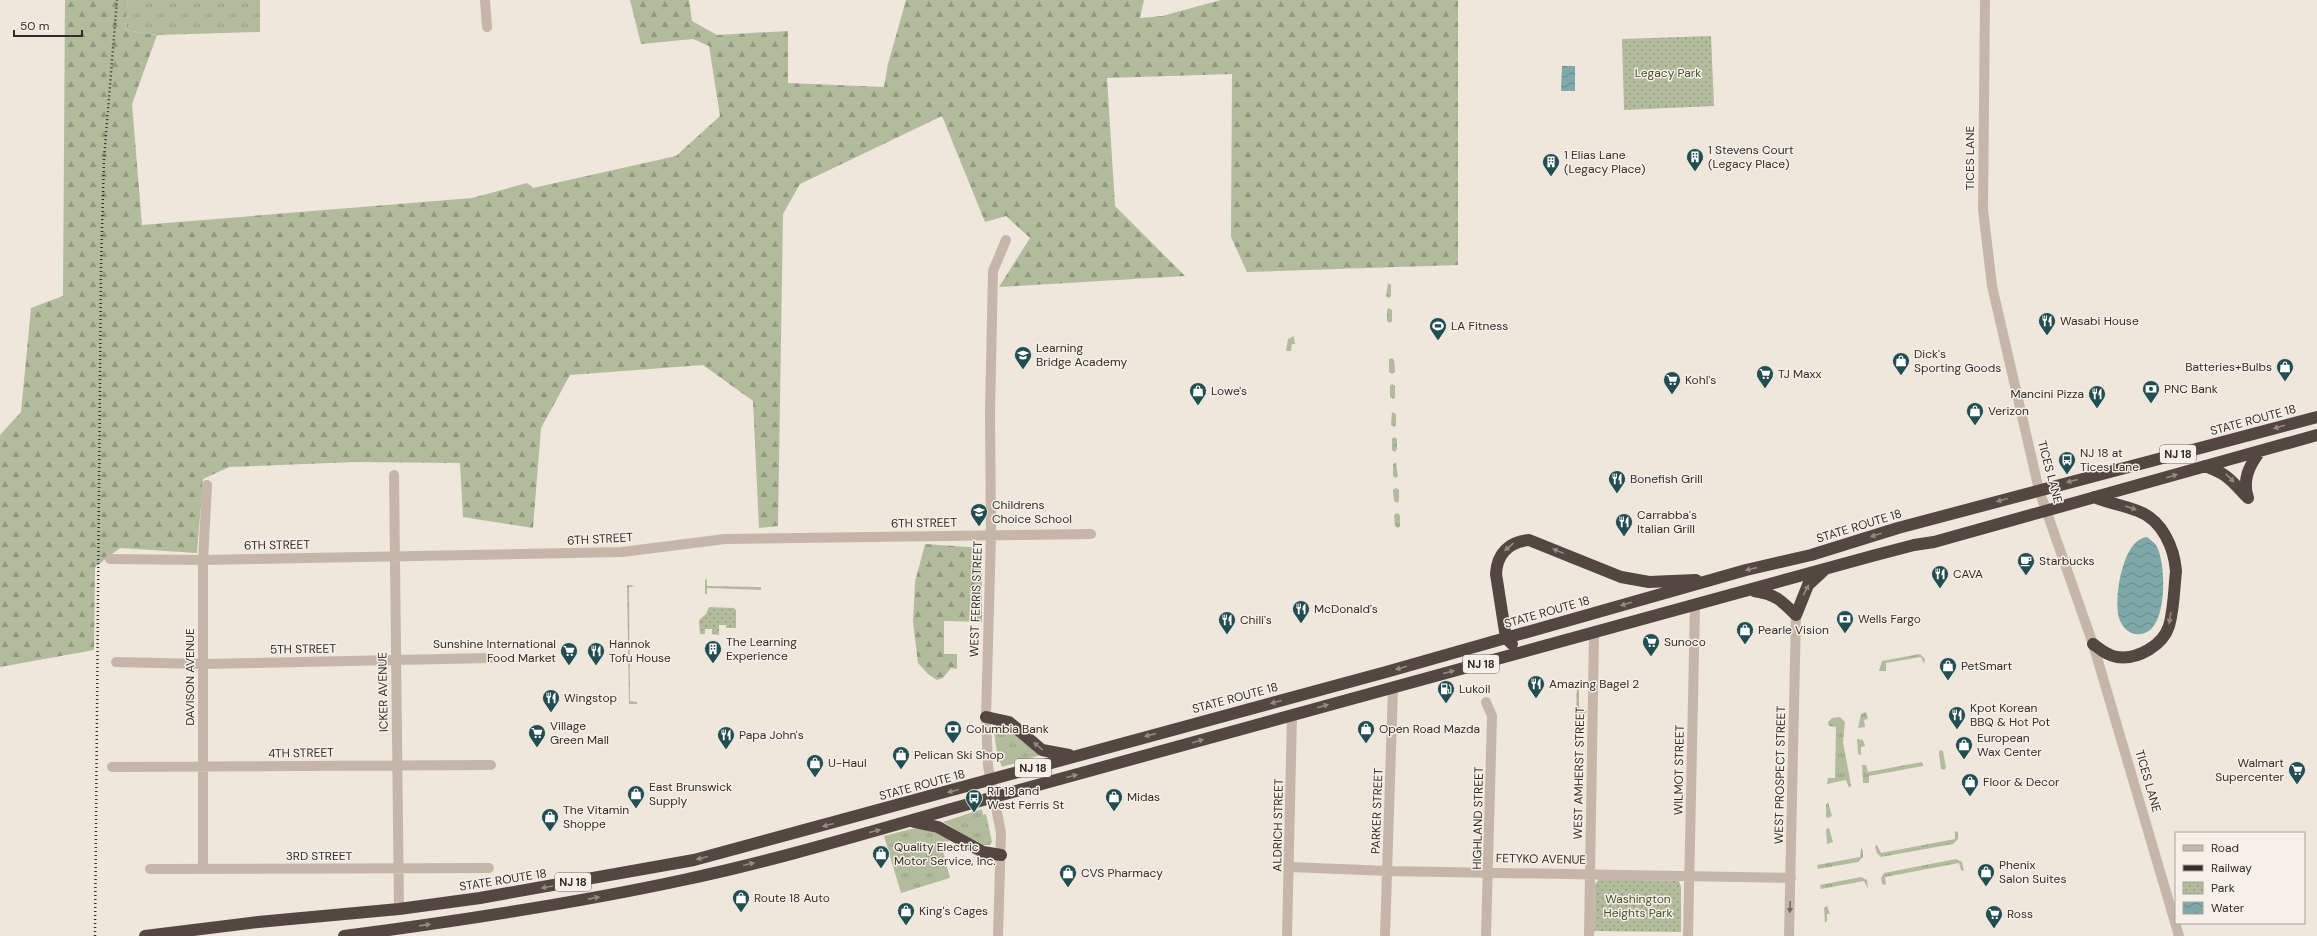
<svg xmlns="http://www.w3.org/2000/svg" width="2317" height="936" font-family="'DM Sans',sans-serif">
	<defs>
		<pattern id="grass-tufts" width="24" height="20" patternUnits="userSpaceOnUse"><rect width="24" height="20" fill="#b2bc9d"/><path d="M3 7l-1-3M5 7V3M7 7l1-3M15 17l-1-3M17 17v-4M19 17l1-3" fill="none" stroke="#929980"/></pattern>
		<pattern id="forest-firs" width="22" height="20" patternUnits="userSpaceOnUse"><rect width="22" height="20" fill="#b2bc9d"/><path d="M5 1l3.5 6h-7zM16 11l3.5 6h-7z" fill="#929980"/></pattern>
		<pattern id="park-dots" width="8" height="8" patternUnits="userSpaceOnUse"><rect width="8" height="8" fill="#b2bc9d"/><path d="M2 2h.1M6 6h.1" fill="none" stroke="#929980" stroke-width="1.8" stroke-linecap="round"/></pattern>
		<pattern id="water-waves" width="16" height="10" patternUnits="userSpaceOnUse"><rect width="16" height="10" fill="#7ea8a9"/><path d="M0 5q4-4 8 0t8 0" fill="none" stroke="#68898a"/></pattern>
	</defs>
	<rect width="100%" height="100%" fill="#efe6dc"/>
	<path fill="url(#grass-tufts)" d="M128,0H260V32L157,35L125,30Z
		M1388,283L1391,285V296L1389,298L1386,296Z
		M1389,308L1392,310V321L1390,323L1387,321V310Z
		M1294,336L1295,344H1292L1291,351H1286L1288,339Z
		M1392,358L1394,360L1395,372L1392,374L1389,372V359Z
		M1392,384L1395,386V398L1393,399L1390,397V386Z
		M1392,412L1396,414V425L1394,427L1391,425Z
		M1394,437L1397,439V449L1395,452L1392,450V439Z
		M1396,462L1398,476L1396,478L1393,476V464Z
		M1396,488L1399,490V501L1397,503L1394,501L1393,490Z
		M1397,513L1400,515V526L1398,528L1395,526L1394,515Z
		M707,579V586L761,587V590L707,588V595L705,593V580Z
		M627,585L636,586L629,587L630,701L637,702V704H629Z
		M1920,654L1925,659L1924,664L1921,657L1886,663V671H1879L1882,661Z
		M1579,681V710L1587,711L1585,715H1579L1576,712L1577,682Z
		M1866,712L1868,719L1864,720L1865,727L1858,728L1861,714Z
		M1840,717L1845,722L1843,742L1851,785L1849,788L1846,780L1827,784L1828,778H1835L1836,727L1829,726L1828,722L1832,718Z
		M993,725H1006L1041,755L1002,767L997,753Z
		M1857,739L1863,740L1865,746L1861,747V755L1858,754Z
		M1940,750L1943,751L1946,768L1944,770L1941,769L1939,752Z
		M1922,762L1923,766L1869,776V783H1863L1862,765H1866L1868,772Z
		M1828,802L1832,816L1828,818L1826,817V805Z
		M982,809L983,815L986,814L992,842L990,845H981L943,822Z
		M923,828L931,829L950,839V841L941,843L950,878L901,893L884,836L911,829Z
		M1829,828L1833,842L1827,844L1826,829Z
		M1955,831L1958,832V839L1953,844L1881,857L1877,853L1875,847L1877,845L1881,853L1955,839Z
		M1861,848L1863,850V857L1858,862L1818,869L1817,865L1860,857Z
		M1956,859L1962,862L1964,871L1961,870L1959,863L1885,877L1886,885L1882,884L1881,878L1884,873Z
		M1861,877L1867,880L1868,889L1864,881L1821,889L1820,885Z
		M1827,906L1830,914H1827V921L1825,923L1824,908Z"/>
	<path fill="url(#forest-firs)" d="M65,0H128L125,30L157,35L132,104L142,225L472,198L527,183L533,188L676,156L720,116L709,46L693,39L641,44L630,0H689L692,21L717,35L788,31V83L884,87L888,64L906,0H1144L1140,18L1162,16L1221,0H1458V265L1247,272L1231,237L1232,74L1107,78L1115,206L1185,276L999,287L1030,238L1006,216L985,222L942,116L800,184L783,214L778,526L759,528L753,401L703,365L570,375L541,428L533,528L463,517L460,463L356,462L229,467L203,479L197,553L120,548L95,567L94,650L0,667V435L21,412L31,308L63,296Z
		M925,544L982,548V622L944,621V654H957V669L951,668L943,678L937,680L928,674L918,663L913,622L915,582Z"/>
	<path fill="url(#park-dots)" d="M1711,36L1714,106L1624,110L1622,39Z
		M709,607L734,608L736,610V628H726V625H719V635L712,634V629H705V634H700L699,620L706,614Z
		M1599,879L1679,881L1681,887V932L1594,931L1595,884Z"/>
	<path fill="url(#water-waves)" d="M1562,66H1575V91H1561Z
		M2147,537C2150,540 2154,542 2156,545C2166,562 2167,616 2150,630C2135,641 2120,629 2118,613C2115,594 2123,539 2147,537Z"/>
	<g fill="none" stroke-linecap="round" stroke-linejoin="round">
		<path stroke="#c6b6a9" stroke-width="10" d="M485,0L487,27
			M1985,0L1983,209L1992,286L2039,490L2093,644L2179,936
			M394,475L399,909
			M110,559L203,560L622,552L725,539L1091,534
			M116,662L203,664L490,658
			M1486,702L1492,716L1486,936
			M112,767L491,765
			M1290,867L1388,871L1791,878
			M150,869L489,868
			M203,869V560L207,485
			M998,936L1001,833L988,766L986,717L991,535L990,412L993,271L1006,240
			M1287,936L1292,715
			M1385,936L1393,687
			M1589,936L1594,633
			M1688,936L1695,605
			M1789,936L1796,615"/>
		<path stroke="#544640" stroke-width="12" d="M2205,466C2230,475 2231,481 2248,498
			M2248,498C2242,480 2249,466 2260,451
			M1754,591C1775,594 1781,600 1796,615L1808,585L1823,571
			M1512,644L1506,638L1496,574C1497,553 1509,542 1529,540L1621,577L1649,582L1696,580
			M2093,644C2100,649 2108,656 2117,657C2138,660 2163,645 2169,626C2174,609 2174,589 2176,571C2174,547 2162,520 2138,511C2123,505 2108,503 2094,497
			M986,717L1009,722L1042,750L1069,755
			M914,822L938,827L983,852L1001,855
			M145,936L258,922L399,909L480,898L694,860L1386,672L1746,570L1811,555L1898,528L2317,417
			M344,936C458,921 572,904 683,880C792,857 898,823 1005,794L1872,556L1914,545L1934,542L2317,435"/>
		<path stroke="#342c28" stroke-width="2.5" stroke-dasharray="1 3" stroke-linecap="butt" d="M95,936L101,266L104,159L117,0"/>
	</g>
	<defs><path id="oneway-solid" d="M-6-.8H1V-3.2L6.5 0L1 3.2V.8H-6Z"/></defs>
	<g fill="#958a83">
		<use href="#oneway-solid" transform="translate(2279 427) rotate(164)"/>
		<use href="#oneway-solid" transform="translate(2172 476) rotate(-16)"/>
		<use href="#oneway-solid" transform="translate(2230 478) rotate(43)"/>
		<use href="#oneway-solid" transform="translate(2072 481) rotate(166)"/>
		<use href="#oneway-solid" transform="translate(2002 500) rotate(165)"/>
		<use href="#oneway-solid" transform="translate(2131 508) rotate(19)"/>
		<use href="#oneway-solid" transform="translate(1876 535) rotate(163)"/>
		<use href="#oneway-solid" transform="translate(1509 547) rotate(140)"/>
		<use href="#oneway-solid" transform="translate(1558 551) rotate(-158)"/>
		<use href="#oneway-solid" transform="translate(1751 569) rotate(167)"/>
		<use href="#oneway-solid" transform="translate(1806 590) rotate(-63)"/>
		<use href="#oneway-solid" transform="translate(1626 604) rotate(164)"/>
		<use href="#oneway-solid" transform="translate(2170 618) rotate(99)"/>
		<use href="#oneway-solid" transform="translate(1401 668) rotate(164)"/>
		<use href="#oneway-solid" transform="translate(1449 672) rotate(-15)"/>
		<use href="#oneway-solid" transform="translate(1276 702) rotate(165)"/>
		<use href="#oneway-solid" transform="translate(1323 706) rotate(-16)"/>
		<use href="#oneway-solid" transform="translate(1150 735) rotate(165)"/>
		<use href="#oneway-solid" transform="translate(1198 741) rotate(-16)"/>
		<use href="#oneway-solid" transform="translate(1038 746) rotate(-141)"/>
		<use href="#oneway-solid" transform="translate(1072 776) rotate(-14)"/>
		<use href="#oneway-solid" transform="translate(953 791) rotate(165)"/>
		<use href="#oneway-solid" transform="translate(828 825) rotate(165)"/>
		<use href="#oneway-solid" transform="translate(875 831) rotate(-14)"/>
		<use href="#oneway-solid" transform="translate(702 858) rotate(166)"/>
		<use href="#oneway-solid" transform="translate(749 864) rotate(-14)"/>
		<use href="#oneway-solid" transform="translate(547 887) rotate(170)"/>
		<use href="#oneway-solid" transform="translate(594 898) rotate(-11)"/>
		<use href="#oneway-solid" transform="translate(425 925) rotate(-8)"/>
	</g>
	<use fill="#766a62" href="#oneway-solid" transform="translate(1790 907) rotate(92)"/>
	<defs>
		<symbol id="building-pin" viewBox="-11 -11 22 30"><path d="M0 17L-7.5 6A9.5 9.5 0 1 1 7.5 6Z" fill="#224e51" stroke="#f7f0e8"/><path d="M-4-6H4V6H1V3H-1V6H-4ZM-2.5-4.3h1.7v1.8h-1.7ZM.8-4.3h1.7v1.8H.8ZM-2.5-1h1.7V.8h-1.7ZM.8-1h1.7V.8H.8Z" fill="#fff"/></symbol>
		<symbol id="restaurant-pin" viewBox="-11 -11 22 30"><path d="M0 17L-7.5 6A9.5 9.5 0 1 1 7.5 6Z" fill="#224e51" stroke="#f7f0e8"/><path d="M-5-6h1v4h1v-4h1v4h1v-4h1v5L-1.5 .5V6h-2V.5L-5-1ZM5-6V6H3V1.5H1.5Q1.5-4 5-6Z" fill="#fff"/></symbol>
		<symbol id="stadium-pin" viewBox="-11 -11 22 30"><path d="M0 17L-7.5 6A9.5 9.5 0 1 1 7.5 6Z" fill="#224e51" stroke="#f7f0e8"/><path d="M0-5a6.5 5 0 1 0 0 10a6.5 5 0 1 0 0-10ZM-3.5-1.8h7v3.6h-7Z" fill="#fff"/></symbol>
		<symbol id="school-pin" viewBox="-11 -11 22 30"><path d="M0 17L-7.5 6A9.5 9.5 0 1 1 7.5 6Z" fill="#224e51" stroke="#f7f0e8"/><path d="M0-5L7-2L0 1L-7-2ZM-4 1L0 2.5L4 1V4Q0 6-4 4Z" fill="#fff"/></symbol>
		<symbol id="shop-pin" viewBox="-11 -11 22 30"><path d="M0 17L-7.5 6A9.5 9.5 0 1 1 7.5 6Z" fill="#224e51" stroke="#f7f0e8"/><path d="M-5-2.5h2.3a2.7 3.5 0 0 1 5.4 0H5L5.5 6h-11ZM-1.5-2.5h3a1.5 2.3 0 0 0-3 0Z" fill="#fff"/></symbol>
		<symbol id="supermarket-pin" viewBox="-11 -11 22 30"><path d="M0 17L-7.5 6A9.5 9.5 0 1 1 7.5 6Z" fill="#224e51" stroke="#f7f0e8"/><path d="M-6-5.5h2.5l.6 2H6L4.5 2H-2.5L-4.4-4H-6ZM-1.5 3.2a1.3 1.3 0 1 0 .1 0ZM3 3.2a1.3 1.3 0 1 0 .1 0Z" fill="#fff"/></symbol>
		<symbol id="bank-pin" viewBox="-11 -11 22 30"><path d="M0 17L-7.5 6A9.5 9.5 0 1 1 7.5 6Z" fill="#224e51" stroke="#f7f0e8"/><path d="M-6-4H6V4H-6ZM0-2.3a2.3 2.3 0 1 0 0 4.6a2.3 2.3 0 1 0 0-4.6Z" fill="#fff"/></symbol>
		<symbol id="bus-pin" viewBox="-11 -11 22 30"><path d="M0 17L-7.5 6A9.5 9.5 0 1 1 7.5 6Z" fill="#224e51" stroke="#f7f0e8"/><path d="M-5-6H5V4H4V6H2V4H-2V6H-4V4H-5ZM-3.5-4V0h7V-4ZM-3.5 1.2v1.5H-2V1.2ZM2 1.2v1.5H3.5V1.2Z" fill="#fff"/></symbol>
		<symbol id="cafe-pin" viewBox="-11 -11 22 30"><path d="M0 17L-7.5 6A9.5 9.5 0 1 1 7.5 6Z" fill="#224e51" stroke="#f7f0e8"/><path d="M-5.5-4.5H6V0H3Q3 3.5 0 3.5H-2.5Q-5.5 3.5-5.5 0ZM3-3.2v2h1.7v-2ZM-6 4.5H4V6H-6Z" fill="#fff"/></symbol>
		<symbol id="fuel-pin" viewBox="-11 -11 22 30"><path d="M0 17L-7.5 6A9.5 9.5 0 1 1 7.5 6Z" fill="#224e51" stroke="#f7f0e8"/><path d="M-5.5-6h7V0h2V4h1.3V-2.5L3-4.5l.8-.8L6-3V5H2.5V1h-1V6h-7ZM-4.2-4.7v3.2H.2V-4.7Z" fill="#fff"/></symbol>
	</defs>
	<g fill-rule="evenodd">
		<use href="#building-pin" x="1685" y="147" width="20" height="27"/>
		<use href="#building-pin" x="1541" y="152" width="20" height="27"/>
		<use href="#restaurant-pin" x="2037" y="311" width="20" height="27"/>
		<use href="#stadium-pin" x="1428" y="316" width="20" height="27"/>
		<use href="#school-pin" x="1013" y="345" width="20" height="27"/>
		<use href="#shop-pin" x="1891" y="351" width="20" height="27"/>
		<use href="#shop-pin" x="2275" y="357" width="20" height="27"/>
		<use href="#supermarket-pin" x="1755" y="364" width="20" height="27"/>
		<use href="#supermarket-pin" x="1662" y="370" width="20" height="27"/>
		<use href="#bank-pin" x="2141" y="379" width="20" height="27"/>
		<use href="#shop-pin" x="1188" y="381" width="20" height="27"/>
		<use href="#restaurant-pin" x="2087" y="384" width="20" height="27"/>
		<use href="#shop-pin" x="1965" y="401" width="20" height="27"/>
		<use href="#bus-pin" x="2057" y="450" width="20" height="27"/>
		<use href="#restaurant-pin" x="1607" y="469" width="20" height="27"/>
		<use href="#school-pin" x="969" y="502" width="20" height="27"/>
		<use href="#restaurant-pin" x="1614" y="512" width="20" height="27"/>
		<use href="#cafe-pin" x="2016" y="551" width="20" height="27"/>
		<use href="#restaurant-pin" x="1930" y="564" width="20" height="27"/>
		<use href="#restaurant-pin" x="1291" y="599" width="20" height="27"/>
		<use href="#bank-pin" x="1835" y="609" width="20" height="27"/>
		<use href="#restaurant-pin" x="1217" y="610" width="20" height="27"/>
		<use href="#shop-pin" x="1735" y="620" width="20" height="27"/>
		<use href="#supermarket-pin" x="1641" y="632" width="20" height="27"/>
		<use href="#building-pin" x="703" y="639" width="20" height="27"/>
		<use href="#supermarket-pin" x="559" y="641" width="20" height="27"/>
		<use href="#restaurant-pin" x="586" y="641" width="20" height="27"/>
		<use href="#shop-pin" x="1938" y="656" width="20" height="27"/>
		<use href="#restaurant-pin" x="1526" y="674" width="20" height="27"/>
		<use href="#fuel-pin" x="1436" y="679" width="20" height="27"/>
		<use href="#restaurant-pin" x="541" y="688" width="20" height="27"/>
		<use href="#restaurant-pin" x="1947" y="705" width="20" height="27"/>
		<use href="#bank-pin" x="943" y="719" width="20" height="27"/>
		<use href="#shop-pin" x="1356" y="719" width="20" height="27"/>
		<use href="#supermarket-pin" x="527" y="723" width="20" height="27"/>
		<use href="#restaurant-pin" x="716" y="725" width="20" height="27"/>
		<use href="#shop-pin" x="1954" y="735" width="20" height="27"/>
		<use href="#shop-pin" x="891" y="745" width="20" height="27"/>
		<use href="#shop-pin" x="805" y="753" width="20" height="27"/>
		<use href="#supermarket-pin" x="2287" y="760" width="20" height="27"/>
		<use href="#shop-pin" x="1960" y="772" width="20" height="27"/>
		<use href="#shop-pin" x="626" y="784" width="20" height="27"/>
		<use href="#shop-pin" x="1104" y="787" width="20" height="27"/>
		<use href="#bus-pin" x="964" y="788" width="20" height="27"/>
		<use href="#shop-pin" x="540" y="807" width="20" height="27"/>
		<use href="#shop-pin" x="871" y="844" width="20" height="27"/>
		<use href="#shop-pin" x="1976" y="862" width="20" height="27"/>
		<use href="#shop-pin" x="1058" y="863" width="20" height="27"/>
		<use href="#shop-pin" x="731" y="888" width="20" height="27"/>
		<use href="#shop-pin" x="896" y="901" width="20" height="27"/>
		<use href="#supermarket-pin" x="1984" y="904" width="20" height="27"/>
	</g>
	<g text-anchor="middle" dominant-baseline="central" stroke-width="3" stroke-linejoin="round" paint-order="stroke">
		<g fill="#f7f0e8" stroke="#6e6762" stroke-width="1">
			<rect x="2160" y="445" width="36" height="18" rx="3"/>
			<rect x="1463" y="655" width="36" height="18" rx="3"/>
			<rect x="1015" y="759" width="36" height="18" rx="3"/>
			<rect x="555" y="873" width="36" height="18" rx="3"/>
		</g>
		<g font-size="11" font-weight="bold" fill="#342c28">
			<text x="2178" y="454">NJ 18</text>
			<text x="1481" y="664">NJ 18</text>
			<text x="1033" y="768">NJ 18</text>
			<text x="573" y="882">NJ 18</text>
		</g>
		<g font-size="12" fill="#444f2e" stroke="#f7f0e8">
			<text x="1668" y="73">Legacy Park</text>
			<text x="1638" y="899">Washington<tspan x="1638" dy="14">Heights Park</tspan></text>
		</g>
		<g font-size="12" fill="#342c28" stroke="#f7f0e8" text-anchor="start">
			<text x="1708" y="150">1 Stevens Court<tspan x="1708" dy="14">(Legacy Place)</tspan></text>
			<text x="1564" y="155">1 Elias Lane<tspan x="1564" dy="14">(Legacy Place)</tspan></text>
			<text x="2060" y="321">Wasabi House</text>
			<text x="1451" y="326">LA Fitness</text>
			<text x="1036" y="348">Learning<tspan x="1036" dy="14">Bridge Academy</tspan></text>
			<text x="1914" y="354">Dick's<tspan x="1914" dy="14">Sporting Goods</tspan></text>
			<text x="2272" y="367" text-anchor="end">Batteries+Bulbs</text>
			<text x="1778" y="374">TJ Maxx</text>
			<text x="1685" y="380">Kohl's</text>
			<text x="2164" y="389">PNC Bank</text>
			<text x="1211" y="391">Lowe's</text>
			<text x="2084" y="394" text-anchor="end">Mancini Pizza</text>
			<text x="1988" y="411">Verizon</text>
			<text x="2080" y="453">NJ 18 at<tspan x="2080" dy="14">Tices Lane</tspan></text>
			<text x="1630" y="479">Bonefish Grill</text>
			<text x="992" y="505">Childrens<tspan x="992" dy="14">Choice School</tspan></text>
			<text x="1637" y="515">Carrabba's<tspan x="1637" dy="14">Italian Grill</tspan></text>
			<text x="2039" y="561">Starbucks</text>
			<text x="1953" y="574">CAVA</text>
			<text x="1314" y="609">McDonald's</text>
			<text x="1858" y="619">Wells Fargo</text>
			<text x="1240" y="620">Chili's</text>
			<text x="1758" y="630">Pearle Vision</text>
			<text x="726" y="642">The Learning<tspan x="726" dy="14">Experience</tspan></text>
			<text x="1664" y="642">Sunoco</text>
			<text x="556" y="644" text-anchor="end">Sunshine International<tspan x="556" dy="14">Food Market</tspan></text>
			<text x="609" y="644">Hannok<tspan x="609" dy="14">Tofu House</tspan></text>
			<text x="1961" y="666">PetSmart</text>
			<text x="1549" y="684">Amazing Bagel 2</text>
			<text x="1459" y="689">Lukoil</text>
			<text x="564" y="698">Wingstop</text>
			<text x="1970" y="708">Kpot Korean<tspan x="1970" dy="14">BBQ &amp; Hot Pot</tspan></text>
			<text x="550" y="726">Village<tspan x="550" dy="14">Green Mall</tspan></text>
			<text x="966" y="729">Columbia Bank</text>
			<text x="1379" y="729">Open Road Mazda</text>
			<text x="739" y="735">Papa John's</text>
			<text x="1977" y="738">European<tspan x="1977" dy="14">Wax Center</tspan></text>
			<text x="914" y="755">Pelican Ski Shop</text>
			<text x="828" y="763">U-Haul</text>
			<text x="2284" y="763" text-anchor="end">Walmart<tspan x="2284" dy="14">Supercenter</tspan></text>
			<text x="1983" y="782">Floor &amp; Decor</text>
			<text x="649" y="787">East Brunswick<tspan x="649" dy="14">Supply</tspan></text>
			<text x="987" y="791">RT 18 and<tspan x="987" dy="14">West Ferris St</tspan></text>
			<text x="1127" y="797">Midas</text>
			<text x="563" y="810">The Vitamin<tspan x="563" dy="14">Shoppe</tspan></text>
			<text x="894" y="847">Quality Electric<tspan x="894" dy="14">Motor Service, Inc.</tspan></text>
			<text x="1999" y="865">Phenix<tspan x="1999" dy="14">Salon Suites</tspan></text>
			<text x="1081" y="873">CVS Pharmacy</text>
			<text x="754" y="898">Route 18 Auto</text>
			<text x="919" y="911">King's Cages</text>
			<text x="2007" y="914">Ross</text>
		</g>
		<g font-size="12" fill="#342c28" stroke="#f7f0e8">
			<text transform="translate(1970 158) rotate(-90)">TICES LANE</text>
			<text transform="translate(2253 420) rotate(-15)">STATE ROUTE 18</text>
			<text transform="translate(2050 472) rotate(75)">TICES LANE</text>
			<text transform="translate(924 523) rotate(-1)">6TH STREET</text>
			<text transform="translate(1859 526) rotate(-17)">STATE ROUTE 18</text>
			<text transform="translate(600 539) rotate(-3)">6TH STREET</text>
			<text transform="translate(277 545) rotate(-1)">6TH STREET</text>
			<text transform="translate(976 599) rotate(-88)">WEST FERRIS STREET</text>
			<text transform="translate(1547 612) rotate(-16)">STATE ROUTE 18</text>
			<text transform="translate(303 649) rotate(-1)">5TH STREET</text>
			<text transform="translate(190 677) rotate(-90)">DAVISON AVENUE</text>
			<text transform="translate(383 692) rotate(-91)">ICKER AVENUE</text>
			<text transform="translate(1235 698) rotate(-15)">STATE ROUTE 18</text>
			<text transform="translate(301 753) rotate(-1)">4TH STREET</text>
			<text transform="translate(1679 770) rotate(-89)">WILMOT STREET</text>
			<text transform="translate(1579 773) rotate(-89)">WEST AMHERST STREET</text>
			<text transform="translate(1780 775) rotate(-89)">WEST PROSPECT STREET</text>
			<text transform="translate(2148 781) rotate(74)">TICES LANE</text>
			<text transform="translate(922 785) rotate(-15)">STATE ROUTE 18</text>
			<text transform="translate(1377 811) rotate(-88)">PARKER STREET</text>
			<text transform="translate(1478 818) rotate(-89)">HIGHLAND STREET</text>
			<text transform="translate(1278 825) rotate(-89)">ALDRICH STREET</text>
			<text x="319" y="856">3RD STREET</text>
			<text transform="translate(1541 859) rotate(1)">FETYKO AVENUE</text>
			<text transform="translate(503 880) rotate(-9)">STATE ROUTE 18</text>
		</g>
	</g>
	<rect x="2175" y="832" width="130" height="92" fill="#f7f0e8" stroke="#a9a29b"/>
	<rect x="2183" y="845" width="20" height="6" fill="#c6b6a9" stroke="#a9a29b"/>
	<text x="2211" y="852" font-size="12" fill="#342c28">Road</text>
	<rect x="2183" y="865" width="20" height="6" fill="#342c28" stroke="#a9a29b"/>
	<text x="2211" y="872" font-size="12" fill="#342c28">Railway</text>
	<rect x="2183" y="882" width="20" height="12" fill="url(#park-dots)" stroke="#a9a29b"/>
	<text x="2211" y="892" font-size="12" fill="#342c28">Park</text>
	<rect x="2183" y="902" width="20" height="12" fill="url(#water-waves)" stroke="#a9a29b"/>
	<text x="2211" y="912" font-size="12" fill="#342c28">Water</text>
	<path d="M14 30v6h68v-6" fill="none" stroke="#342c28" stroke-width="2"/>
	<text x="20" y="30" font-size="12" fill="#342c28" stroke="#f7f0e8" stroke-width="3" paint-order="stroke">50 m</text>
</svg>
